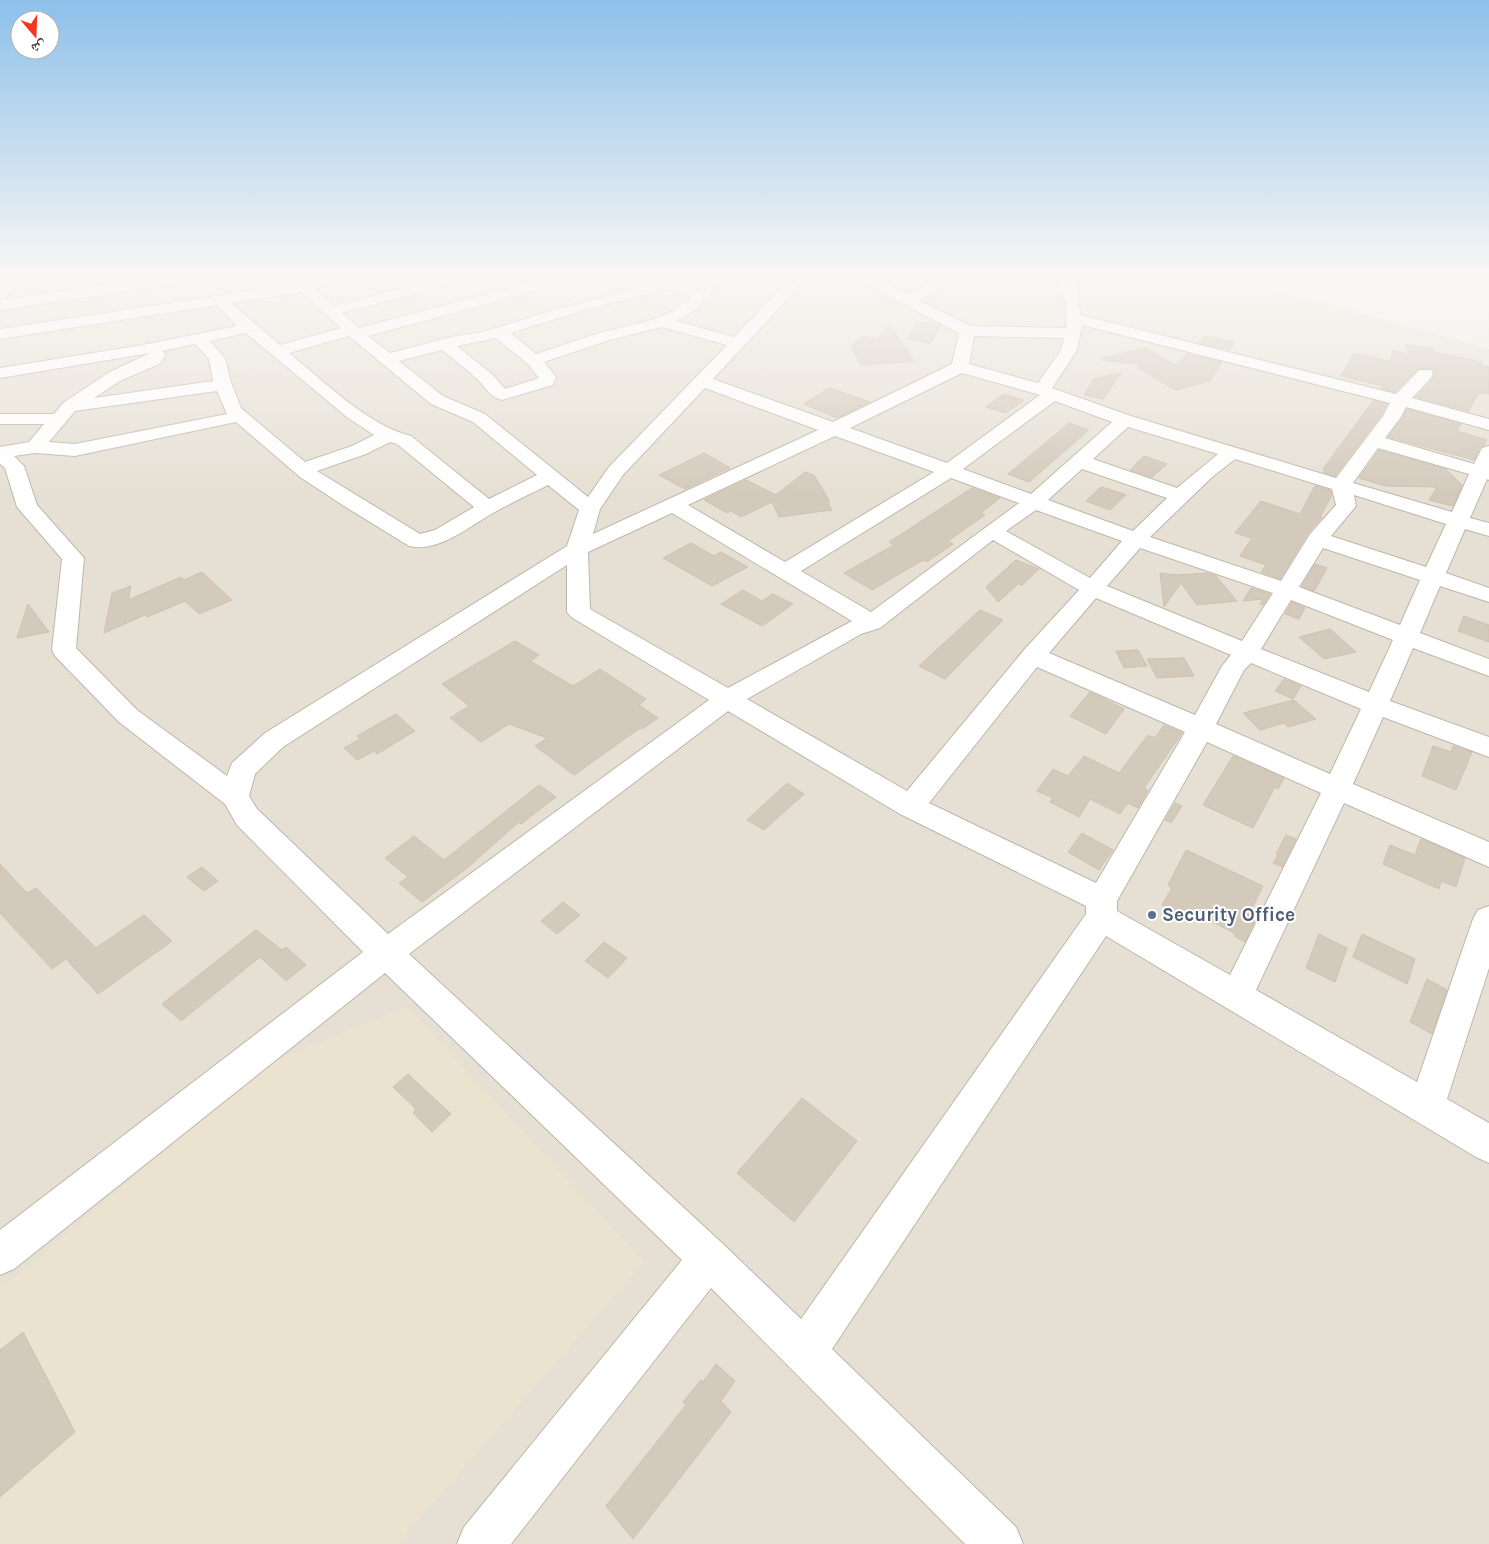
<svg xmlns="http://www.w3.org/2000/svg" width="1489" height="1544" font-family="Karla,'Noto Naskh Arabic',sans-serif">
	<rect width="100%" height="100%" fill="#f2eee6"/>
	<path fill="#e6e0d4" d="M0,276H1301L1265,286L1489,349V1544H0Z"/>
	<path fill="#ebe3d0" d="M407,1007L644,1262L397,1544H0V1289L271,1062Z"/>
	<path fill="#d4cabc" stroke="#cec1af" d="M918,322L941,325L942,326L930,343L906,339Z
		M890,325L914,361L861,365L851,347L863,336L878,339Z
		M1205,336L1234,342L1229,350L1198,343Z
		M1406,345L1434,348L1433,352L1482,362L1480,365L1489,367V394L1480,392L1468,411L1416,397L1433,379L1435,373L1431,368L1418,369L1395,392L1382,389L1383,386L1341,376L1354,353L1390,362L1393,351L1409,354Z
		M1145,348L1175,365L1187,354L1222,362L1210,381L1175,390L1137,367L1144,365L1102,360V358Z
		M1122,372L1103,399L1084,395L1094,379Z
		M829,388L870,402L837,418L804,404Z
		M1004,394L1024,400L1006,413L986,407Z
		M1373,401L1387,404L1381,415L1335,476L1323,472L1325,470L1323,469Z
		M1407,409L1461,424L1457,431L1487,440L1484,445L1480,447L1474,460L1388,437Z
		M1069,423L1089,430L1029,482L1008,474Z
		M1379,450L1446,469L1462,485L1453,506L1429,500L1437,487L1385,486L1359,478Z
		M704,453L730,468L685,489L659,475Z
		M1144,456L1167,464L1152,477L1130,470Z
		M805,472L814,475L830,502H827L832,510L779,517L772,502L741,517L731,511L727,513L704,500L746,480L776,495Z
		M1315,486L1330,490L1332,495L1320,517H1322L1308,533L1280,579L1261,572L1266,565L1240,556L1252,538L1235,533L1261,501L1300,514Z
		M1101,487H1102L1126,495L1110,510L1086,501Z
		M972,488L1000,498L981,513L985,515L948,541L953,544L927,562L923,560L872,590L844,573L894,545L889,542Z
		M691,543L714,556L721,552L748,567L712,586L663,558Z
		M1016,560L1039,569L1022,585L1018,584L998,602L986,587Z
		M1315,564L1327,568L1314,591L1302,586Z
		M202,572L232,600L199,614L185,601L147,617L145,615L104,633L112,593L131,586L128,600L181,577L184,580Z
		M1160,573L1176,575L1207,573L1216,576L1237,601L1197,605L1181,583L1164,607Z
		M1251,588L1270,594L1263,605L1260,604L1263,599L1243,601Z
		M743,590L762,601L773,594L793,604L762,626L721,604Z
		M1292,602L1305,608L1299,619L1285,614Z
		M28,604L49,632L17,638Z
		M980,610L1003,620L945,679L919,666Z
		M1464,616L1489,625V642L1458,631Z
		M1330,629L1356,652L1324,659L1299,637Z
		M515,641L539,655L530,661L573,686L600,669L646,699L639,705L658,718L642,729L640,728L574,775L535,746L547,738L509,724L481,742L450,718L469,706L442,684Z
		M1138,650L1147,666L1124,668L1116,651Z
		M1184,658L1194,676L1157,678L1147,659Z
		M1284,679L1301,686L1293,699L1275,691Z
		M1090,692L1124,709L1106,734L1070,716Z
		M1294,700L1316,719L1288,727L1284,723L1260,730L1243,713Z
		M396,714L415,731L377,754L374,751L357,760L344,748L360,739L357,736Z
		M1164,725L1182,733L1144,788L1148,790L1138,808L1128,803L1120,814L1090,799L1079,817L1050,802L1053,798L1037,791L1053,769L1068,776L1084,756L1119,773L1148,735L1155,738Z
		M1433,746L1451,752L1453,746L1472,752L1456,790L1422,776Z
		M1233,756L1284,778L1278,789L1275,787L1253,828L1203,805Z
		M787,783L804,794L764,830L747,820Z
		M539,785L556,797L521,824L519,822L467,868L422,902L399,883L408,877L385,858L414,836L444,860Z
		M1175,803L1182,806L1171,823L1165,820Z
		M1082,833L1113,850L1099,870L1068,852Z
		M1286,835L1296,839L1282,867L1273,863L1278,855L1276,854Z
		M1421,839L1465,858L1456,887L1441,881L1439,889L1383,864L1390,845L1415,855Z
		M1186,850L1263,886L1248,916L1255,920L1245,942L1234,936L1236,934L1188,909L1184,916L1162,905L1172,888L1168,885Z
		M0,864L27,893L36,888L96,948L144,915L172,941L98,994L66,959L52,969L0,913Z
		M202,867L218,881L204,891L187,877Z
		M563,902L580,915L557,934L541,921Z
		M256,930L282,950L286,947L306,965L286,981L260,957L181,1021L162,1004Z
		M1319,934L1347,948L1335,982L1306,968Z
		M1362,934L1415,959L1407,984L1353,957Z
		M604,942L627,958L608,978L585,961Z
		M1427,979L1447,990L1432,1034L1410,1022Z
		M408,1074L451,1114L432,1132L413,1113L416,1109L393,1087Z
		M802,1098L857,1141L794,1222L737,1173Z
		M23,1332L75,1432L0,1497V1350Z
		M716,1364L735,1381L721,1401L731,1412L633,1539L606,1506L686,1405L683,1402L701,1380L703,1382Z"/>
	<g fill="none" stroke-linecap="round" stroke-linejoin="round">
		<defs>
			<path id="minor" d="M5,276H19L5,299L0,300V284Z
				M172,276H212L205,280L0,310V300Z
				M277,276H295L305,282L329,276H356L354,279L314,289L334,306L449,276H475L473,279L342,313L359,328L557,276H582L580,279L368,336L390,353L452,337L483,332L564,307L667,281L682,283L699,290L712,276H727L696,309L676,321L734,337L785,284L791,276H805L796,290L713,379L833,422L952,364L959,333L851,276H871L908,294L933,282L937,276H951L944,288L919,300L970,326L1066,328C1069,315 1063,290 1059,276H1073L1078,294L1080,315L1396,394L1419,370H1431L1433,374L1431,378L1412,398L1489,419V430L1406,407L1401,417L1385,438L1474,464L1482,448L1489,446V480L1487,479L1470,518L1489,523V536L1465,529L1446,573L1489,588V602L1440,586L1420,633L1489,659V676L1413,648L1390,701L1489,737V757L1383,717L1353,784L1489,842V867L1344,803L1256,990L1417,1082L1473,919L1478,910L1489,906V968L1447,1099L1489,1123V1163L1476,1157L1106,936L832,1349L1016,1527L1023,1544H965L711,1288L511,1544H457L464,1527L682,1260L385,973L14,1269L0,1275V1230L363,952L237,825L225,804L119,722L55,656L52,650L62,559L17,507L5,468L0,464V447L29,442L44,424H0V414H54L63,403L108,373L150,353L0,378V368L143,345L237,326L217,305L0,339V329L290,285ZM667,289L674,290L691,297C666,322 631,324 599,333C578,340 557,347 536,354L511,333L574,313ZM301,292L341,328L280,345L231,303ZM1082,325L1390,403L1383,416L1336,478L1131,416L1052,388L1077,350ZM662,327L727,345L609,467L588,497L485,414L443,396L399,361L442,350C454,360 467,369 478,380C486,388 490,397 502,400L553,385L556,377L544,362L610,340ZM246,333L348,418L374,435L352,446L305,462L241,408L230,379L225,358L210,341ZM349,336L431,404L473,422L537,475L489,499L411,436C367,425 324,381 289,353ZM974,336L1064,338L1061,350L1038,383L969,364ZM496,338L528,364L539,378L505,389L493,375L457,346ZM195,344L209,359L213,381L94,398L120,381L159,364L166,355L162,351ZM962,373L1040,395L947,463L850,428ZM705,388L818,430L593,534L600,509L623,475ZM217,391L227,414L75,444L49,442L75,411ZM1055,401L1112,422L1031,494L963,469ZM236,422L300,477L344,506L409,546C438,553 470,526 493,513C511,503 530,494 548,485L579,510L567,546L265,733L232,763L227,776L137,710L76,648L84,558L37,505L24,466L14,456L35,453L75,456ZM1128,427L1218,454L1177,488L1093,459ZM835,436L934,472L785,562L688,505ZM390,442L397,444L474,507L435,530L420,534L317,471L366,454ZM1378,448L1469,474L1452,512L1353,483ZM1235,459L1332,489L1336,505L1310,534L1281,581L1150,537L1211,478ZM1082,469L1167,498L1133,531L1048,500ZM951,478L1019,503L871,612L801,571ZM1354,495L1446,524L1426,567L1331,536L1356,506ZM1036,510L1122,541L1090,578L1006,531ZM672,513L852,621L728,688L590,609L588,552ZM993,540L1079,590L1024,650L907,791L747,699L861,634L880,628ZM1140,548L1273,593L1242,641L1107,586ZM1323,548L1420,580L1400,625L1299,587ZM567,565V612L571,617L709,700L388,934L257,809L249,796L255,774L283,747ZM1096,598L1231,655L1222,666L1195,715L1049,653ZM1291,600L1393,640L1369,692L1261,649ZM1251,663L1361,709L1330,774L1216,724L1244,670ZM1037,667L1185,732L1096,883L929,803ZM728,711L900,814L1086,906V914L801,1319L723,1244L409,954ZM1207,742L1321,793L1230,975L1117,911V901Z"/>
		</defs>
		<use href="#minor" stroke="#beb6a9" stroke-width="2"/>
		<use href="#minor" fill="#fff" fill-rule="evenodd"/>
	</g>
	<linearGradient id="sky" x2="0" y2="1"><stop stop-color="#8dc0ea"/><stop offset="0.56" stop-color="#f9f7f4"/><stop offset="1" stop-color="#f9f7f4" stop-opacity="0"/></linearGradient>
	<rect width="1489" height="493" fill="url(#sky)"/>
	<circle fill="#5c6f8a" stroke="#fff" stroke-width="2" cx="1152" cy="915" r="5"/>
	<g text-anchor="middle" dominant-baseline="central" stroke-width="4" stroke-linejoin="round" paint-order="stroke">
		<g font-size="19" font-weight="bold" fill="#4e5e75" stroke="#fff" text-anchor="start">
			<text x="1162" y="915">Security Office</text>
		</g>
	</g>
	<g transform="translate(35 35) rotate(161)"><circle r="24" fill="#ffffff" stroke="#b5b2af"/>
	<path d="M0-4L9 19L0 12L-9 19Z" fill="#f3361d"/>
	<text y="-8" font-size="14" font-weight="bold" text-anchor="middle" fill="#453f36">ش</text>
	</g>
</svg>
